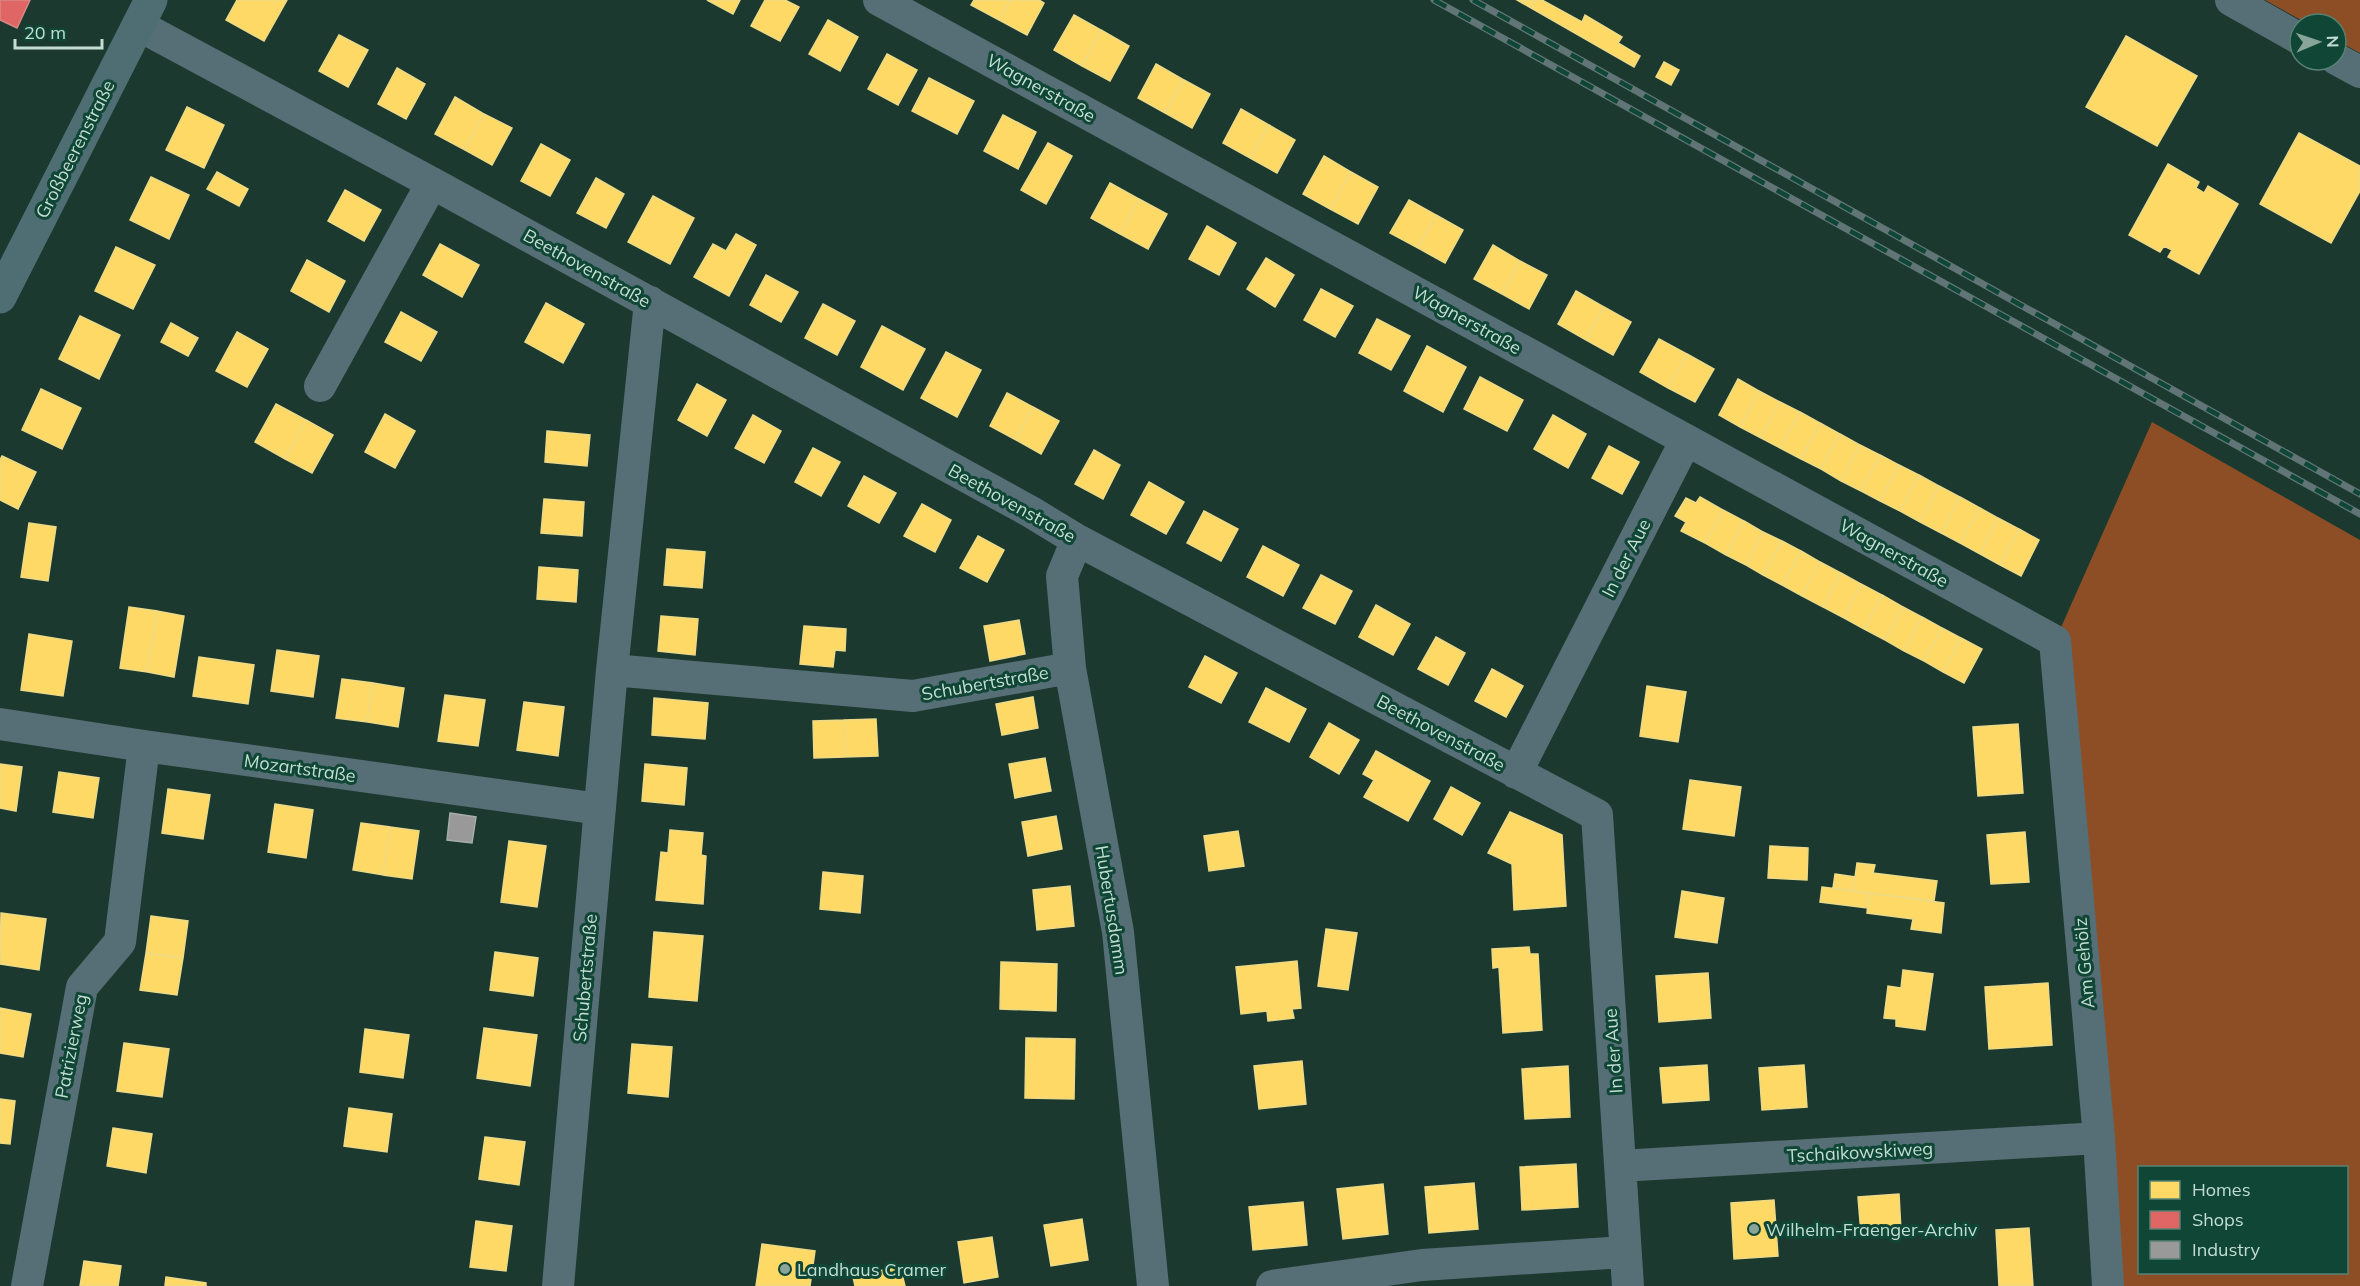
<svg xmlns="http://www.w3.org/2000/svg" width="2360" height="1286" font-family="Mulish,sans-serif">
	<rect width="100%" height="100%" fill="#1c3930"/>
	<path fill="#8d4e26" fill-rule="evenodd" d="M2265,0H2360V53L2336,40V24H2308Z
		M2152,422L2360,540V1286H2108L2055,641ZM2140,1168H2346V1272H2140Z"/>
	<path fill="#ffd966" stroke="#edda86" stroke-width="1.5" d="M237,0H287L264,41L226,20Z
		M707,0H740L733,14Z
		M765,0H785L799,7L780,41L751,26Z
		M974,0H1010L999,20L971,5Z
		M1010,0H1039L1044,3L1027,35L999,20Z
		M1517,0H1535L1531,8Z
		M1535,0H1542L1582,22L1585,15L1622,37L1618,43L1640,56L1634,67L1531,8Z
		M1074,15L1101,30L1082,66L1054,50Z
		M828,20L858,37L840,71L809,54Z
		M1101,30L1129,46L1110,81L1082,66Z
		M339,35L368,50L348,87L319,71Z
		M2126,36L2197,76L2157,146L2086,107Z
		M887,54L917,70L898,105L868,89Z
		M1664,62L1679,70L1671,85L1656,77Z
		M1156,64L1184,80L1165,113L1138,98Z
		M397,68L425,84L406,119L378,104Z
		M929,78L974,101L957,134L912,111Z
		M1184,80L1210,94L1192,128L1165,113Z
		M455,97L484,114L465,150L435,134Z
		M187,107L224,125L204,168L166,150Z
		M1241,109L1269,125L1250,158L1223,143Z
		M484,114L512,128L492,165L465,150Z
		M1003,115L1036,132L1018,169L984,151Z
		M1269,125L1295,140L1277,173L1250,158Z
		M2299,133L2360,166V191L2331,243L2260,204Z
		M1048,143L1072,156L1046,204L1021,190Z
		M541,144L570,160L550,196L521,181Z
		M1324,156L1351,172L1330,209L1303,194Z
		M2168,164L2199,182L2196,188L2204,193L2208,186L2238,204L2199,274L2168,257L2172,250L2164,246L2160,252L2129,235Z
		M217,172L248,189L239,206L207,189Z
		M1351,172L1378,187L1358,224L1330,209Z
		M151,177L189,195L169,239L130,220Z
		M596,178L624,194L606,228L577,213Z
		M1110,183L1139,199L1120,234L1091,218Z
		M345,190L381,210L364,241L328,221Z
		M653,196L694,218L670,264L628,242Z
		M1139,199L1167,214L1148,249L1120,234Z
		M1409,200L1436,215L1418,248L1390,233Z
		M1436,215L1463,230L1445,263L1418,248Z
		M1207,226L1236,243L1219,275L1189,259Z
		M736,234L756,245L729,296L694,277L713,244L726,251Z
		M440,244L479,265L462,297L423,275Z
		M1493,245L1520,261L1502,294L1474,279Z
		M116,247L155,265L133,309L95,291Z
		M1266,258L1294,275L1275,307L1247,289Z
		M307,260L345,281L329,312L291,291Z
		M1520,261L1547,275L1529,309L1502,294Z
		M766,275L798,292L781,322L750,305Z
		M1321,289L1353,306L1335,337L1304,320Z
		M1576,291L1604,307L1586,340L1558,324Z
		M546,303L584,324L563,363L525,342Z
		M823,304L855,321L837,355L805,338Z
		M1604,307L1631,322L1613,355L1586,340Z
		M401,312L437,332L421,361L385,342Z
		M80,316L120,335L99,379L59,359Z
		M1377,319L1410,336L1391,370L1359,353Z
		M171,323L198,338L188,356L161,342Z
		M882,326L925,349L903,390L861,367Z
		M237,332L268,349L247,387L216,371Z
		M1659,339L1687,354L1668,388L1640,372Z
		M1427,346L1466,367L1443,412L1404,391Z
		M946,352L981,370L957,417L921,398Z
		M1687,354L1714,369L1695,402L1668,388Z
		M1480,377L1523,400L1507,431L1464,409Z
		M1738,379L1759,391L1740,427L1719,415Z
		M697,384L726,400L707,436L678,420Z
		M41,389L81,408L62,449L22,430Z
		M1759,391L1780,402L1761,438L1740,427Z
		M1007,393L1033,407L1016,440L990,426Z
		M1780,402L1800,412L1780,448L1761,438Z
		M276,404L306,420L285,459L255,442Z
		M1033,407L1059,421L1041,454L1016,440Z
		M1800,412L1820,423L1801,459L1780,448Z
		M385,414L415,431L395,468L365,452Z
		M753,415L781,431L764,463L735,448Z
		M1553,415L1586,434L1568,468L1534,449Z
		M306,420L333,435L312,473L285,459Z
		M1820,423L1840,434L1821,469L1801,459Z
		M547,431L590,435L587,466L545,462Z
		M1840,434L1860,445L1841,481L1821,469Z
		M1860,445L1880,455L1861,491L1841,481Z
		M1609,446L1639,462L1622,494L1592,478Z
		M813,448L840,462L821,496L795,482Z
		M1094,450L1120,465L1103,499L1075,484Z
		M1880,455L1899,465L1880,501L1861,491Z
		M2,456L36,472L18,509L0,500V460Z
		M1899,465L1919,475L1900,511L1880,501Z
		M1919,475L1939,486L1920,522L1900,511Z
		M864,476L896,493L879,523L848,506Z
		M1149,482L1184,502L1166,534L1131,515Z
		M1939,486L1960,497L1941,533L1920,522Z
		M1700,497L1723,510L1705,543L1681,531L1686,522L1675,516L1686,498L1696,503Z
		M1960,497L1980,508L1960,543L1941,533Z
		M544,499L584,502L582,536L541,533Z
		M922,504L951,520L935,552L904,536Z
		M1980,508L1998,518L1980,554L1960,543Z
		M1723,510L1744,521L1726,555L1705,543Z
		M1204,511L1238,529L1221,561L1187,543Z
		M1998,518L2019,529L2000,565L1980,554Z
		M1744,521L1763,532L1746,565L1726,555Z
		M29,523L56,527L48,581L21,577Z
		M2019,529L2039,540L2021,576L2000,565Z
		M1763,532L1782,541L1763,575L1746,565Z
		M978,536L1004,550L987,582L960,568Z
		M1782,541L1801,551L1782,585L1763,575Z
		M1263,546L1299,565L1283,596L1247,577Z
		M667,549L705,552L702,588L664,585Z
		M1801,551L1820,562L1802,596L1782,585Z
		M1820,562L1841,573L1823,607L1802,596Z
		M539,567L578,570L576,602L537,599Z
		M1841,573L1861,584L1844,618L1823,607Z
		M1321,575L1352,591L1335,624L1303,608Z
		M1861,584L1882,595L1864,629L1844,618Z
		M1882,595L1903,607L1885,640L1864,629Z
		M1376,605L1410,624L1393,655L1359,637Z
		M129,607L157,611L147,672L120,668Z
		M1903,607L1922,617L1904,651L1885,640Z
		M157,611L184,616L174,677L147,672Z
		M661,616L698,619L695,655L658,651Z
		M1922,617L1942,628L1924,661L1904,651Z
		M1019,620L1025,654L990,661L984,626Z
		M804,626L846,629L845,651L835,650L833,667L800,664Z
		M1942,628L1961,638L1943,672L1924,661Z
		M29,634L72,641L63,696L21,690Z
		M1436,637L1465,653L1448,685L1418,669Z
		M1961,638L1982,649L1964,683L1943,672Z
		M277,650L319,656L313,697L271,691Z
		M1205,656L1237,673L1221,703L1189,687Z
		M199,657L254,665L248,704L193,696Z
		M1492,669L1523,686L1506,717L1475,701Z
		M342,679L373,683L367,722L336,718Z
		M373,683L404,688L398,727L367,722Z
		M1647,686L1686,692L1678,742L1640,736Z
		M1266,688L1306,709L1289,742L1249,722Z
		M445,695L485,700L478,746L438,741Z
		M1033,697L1038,728L1002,735L996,704Z
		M654,698L708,703L705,739L652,735Z
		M524,702L564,707L558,756L517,750Z
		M876,719L878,756L845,757L844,720Z
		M844,720L845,757L814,758L813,721Z
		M1329,723L1359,740L1339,774L1310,757Z
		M2018,724L2023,793L1978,796L1973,727Z
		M1376,751L1430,781L1408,821L1364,797L1374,780L1363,774Z
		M1045,758L1051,791L1015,798L1009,764Z
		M0,764L22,767L16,811L0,808Z
		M645,764L687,768L684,805L642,801Z
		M59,772L99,778L93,818L53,812Z
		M1690,780L1741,787L1734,836L1683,829Z
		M1451,787L1480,803L1462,835L1434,819Z
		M168,789L210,795L203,839L162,833Z
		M275,804L313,810L306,858L268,852Z
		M1510,812L1562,835L1566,906L1514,910L1512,864L1488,853Z
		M1056,816L1062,849L1028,856L1022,822Z
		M361,823L390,827L383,875L353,870Z
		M390,827L419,831L412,879L383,875Z
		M670,830L703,833L701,855L706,856L703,904L656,900L661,852L668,853Z
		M1238,831L1244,866L1209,871L1204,836Z
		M2025,832L2029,882L1991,884L1987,835Z
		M509,841L546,846L537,907L501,902Z
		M1770,846L1808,848L1807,880L1768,878Z
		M1857,863L1875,865L1873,873L1937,881L1934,901L1853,891Z
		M823,872L863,876L860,913L820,909Z
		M1835,874L1855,877L1853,891L1833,888Z
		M1070,886L1074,926L1037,930L1033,890Z
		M1822,887L1869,893L1867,908L1820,902Z
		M1682,891L1724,898L1717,943L1675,937Z
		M1869,893L1944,903L1941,933L1911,929L1913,919L1867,913Z
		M1,913L46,919L39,970L0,964Z
		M151,916L188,921L183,958L146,953Z
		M1326,929L1357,933L1348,990L1318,986Z
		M654,932L703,936L697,1001L649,997Z
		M1529,947L1530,954H1538L1542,1030L1503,1033L1499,967L1493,968L1492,949Z
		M495,952L538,958L533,996L490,990Z
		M146,953L183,958L177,995L140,990Z
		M1297,961L1301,1008L1292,1009L1294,1018L1268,1021L1267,1011L1241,1014L1236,967Z
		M1001,962L1057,964L1056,1011L1000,1009Z
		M1903,970L1933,974L1925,1030L1896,1026V1019L1884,1018L1888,986L1901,988Z
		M1708,973L1711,1018L1659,1022L1656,976Z
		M2048,983L2052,1045L1989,1049L1985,987Z
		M0,1008L31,1014L23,1057L0,1053Z
		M484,1028L537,1035L530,1086L477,1078Z
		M365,1029L409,1035L403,1078L360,1072Z
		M1026,1038L1075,1039L1074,1099L1025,1098Z
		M124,1043L169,1049L162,1097L117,1091Z
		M632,1044L672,1047L668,1097L628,1093Z
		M1302,1061L1306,1104L1259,1109L1254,1066Z
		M1707,1065L1709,1100L1663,1103L1660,1068Z
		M1804,1065L1807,1107L1762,1110L1759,1068Z
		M1568,1066L1570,1117L1525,1119L1522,1069Z
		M0,1099L15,1101L10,1144L0,1143Z
		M349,1108L392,1114L387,1152L344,1146Z
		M113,1128L152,1134L146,1173L107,1166Z
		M485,1137L525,1142L519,1185L479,1179Z
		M1576,1164L1578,1207L1522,1210L1520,1167Z
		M1474,1183L1478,1229L1429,1233L1425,1187Z
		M1383,1184L1388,1234L1343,1239L1337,1189Z
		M1899,1194L1901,1231L1861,1234L1858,1197Z
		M1774,1200L1778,1256L1734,1259L1731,1203Z
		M1303,1202L1307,1245L1253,1250L1249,1207Z
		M1082,1219L1088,1260L1051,1266L1044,1225Z
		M476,1221L512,1226L506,1271L470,1267Z
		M2029,1228L2033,1286H1999L1996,1230Z
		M992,1237L998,1277L964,1283L958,1242Z
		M762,1244L815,1251L810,1286H756Z
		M84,1261L121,1266L118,1286H80Z
		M900,1266L905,1286H855L853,1277Z
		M166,1277L206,1283V1286H165Z"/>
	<path fill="#e06666" stroke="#d78a86" stroke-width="1.5" d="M0,0H30L17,28L0,20Z"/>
	<path fill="#999" stroke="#a6adaa" stroke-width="1.5" d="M450,813L476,817L472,843L447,840Z"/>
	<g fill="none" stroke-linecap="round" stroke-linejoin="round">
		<path stroke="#566e75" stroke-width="32" d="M879,0L2055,641L2099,1138L2108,1286
			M2231,0L2300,39
			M138,25L432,183L1031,512L1077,540L1597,815L1628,1286
			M2336,59L2360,72
			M320,386L432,183
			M1077,540L1062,576L1070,668L1118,932L1153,1286
			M612,670L913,696L1070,668
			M0,724L144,746L600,809
			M1516,773L1686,440
			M1620,1166L2099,1138
			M27,1286L82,987L120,942L144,746
			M558,1286L612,670L650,302
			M1272,1286L1422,1265L1625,1252"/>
		<path stroke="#4f6e74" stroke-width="33" d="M0,297L151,0"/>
		<defs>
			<path id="rail" d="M1434,0L2360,514
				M1473,0L2360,494"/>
		</defs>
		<use href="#rail" stroke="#617577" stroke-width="7"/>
		<use href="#rail" stroke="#0f4635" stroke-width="4.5" stroke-dasharray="14" stroke-linecap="butt"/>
	</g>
	<g fill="#89a499" stroke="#0f4635" stroke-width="2">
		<circle cx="1754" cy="1229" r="6"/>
		<circle cx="785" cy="1269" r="6"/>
	</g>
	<g text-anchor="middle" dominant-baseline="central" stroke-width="6" stroke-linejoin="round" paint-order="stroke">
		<g font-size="18" fill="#c3ddd2" stroke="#0f4635">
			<text transform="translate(1041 88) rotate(29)">Wagnerstraße</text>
			<text transform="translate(75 149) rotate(-63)">Großbeerenstraße</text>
			<text transform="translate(587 268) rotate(29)">Beethovenstraße</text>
			<text transform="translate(1467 320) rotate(29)">Wagnerstraße</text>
			<text transform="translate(1012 503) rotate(29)">Beethovenstraße</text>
			<text transform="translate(1894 553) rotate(29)">Wagnerstraße</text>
			<text transform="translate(1626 558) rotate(-63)">In der Aue</text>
			<text transform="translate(985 683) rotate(-10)">Schubertstraße</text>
			<text transform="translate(1441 733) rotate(28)">Beethovenstraße</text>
			<text transform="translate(300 768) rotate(8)">Mozartstraße</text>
			<text transform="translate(1112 910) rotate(81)">Hubertusdamm</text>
			<text transform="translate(2084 963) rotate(-95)">Am Gehölz</text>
			<text transform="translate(585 978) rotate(-85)">Schubertstraße</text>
			<text transform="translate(71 1046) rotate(-79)">Patrizierweg</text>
			<text transform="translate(1613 1051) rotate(-94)">In der Aue</text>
			<text transform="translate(1860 1152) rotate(-3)">Tschaikowskiweg</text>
		</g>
		<g font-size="18" fill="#c3ddd2" stroke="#0f4635" text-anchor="start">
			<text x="1766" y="1229">Wilhelm-Fraenger-Archiv</text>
			<text x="797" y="1269">Landhaus Cramer</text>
		</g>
	</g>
	<rect x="2138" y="1166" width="210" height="108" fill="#0f4635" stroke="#578274" stroke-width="1.5"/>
	<rect x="2150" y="1181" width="30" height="18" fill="#ffd966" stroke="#578274" stroke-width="1.5"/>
	<text x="2192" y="1196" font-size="18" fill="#c3ddd2">Homes</text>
	<rect x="2150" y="1211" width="30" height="18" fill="#e06666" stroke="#578274" stroke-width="1.5"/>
	<text x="2192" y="1226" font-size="18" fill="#c3ddd2">Shops</text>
	<rect x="2150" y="1241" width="30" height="18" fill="#999999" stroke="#578274" stroke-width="1.5"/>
	<text x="2192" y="1256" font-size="18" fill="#c3ddd2">Industry</text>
	<g transform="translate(2318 42) rotate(88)"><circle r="28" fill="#0f4635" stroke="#578274" stroke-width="1.5"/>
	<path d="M0-4.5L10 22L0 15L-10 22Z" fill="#89a499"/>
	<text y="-9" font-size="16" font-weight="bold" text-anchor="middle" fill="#c3ddd2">N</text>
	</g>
	<path d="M15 39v9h87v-9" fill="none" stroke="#c3ddd2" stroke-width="3"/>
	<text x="24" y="39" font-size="18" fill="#c3ddd2" stroke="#0f4635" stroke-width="4.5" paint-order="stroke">20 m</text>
</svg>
